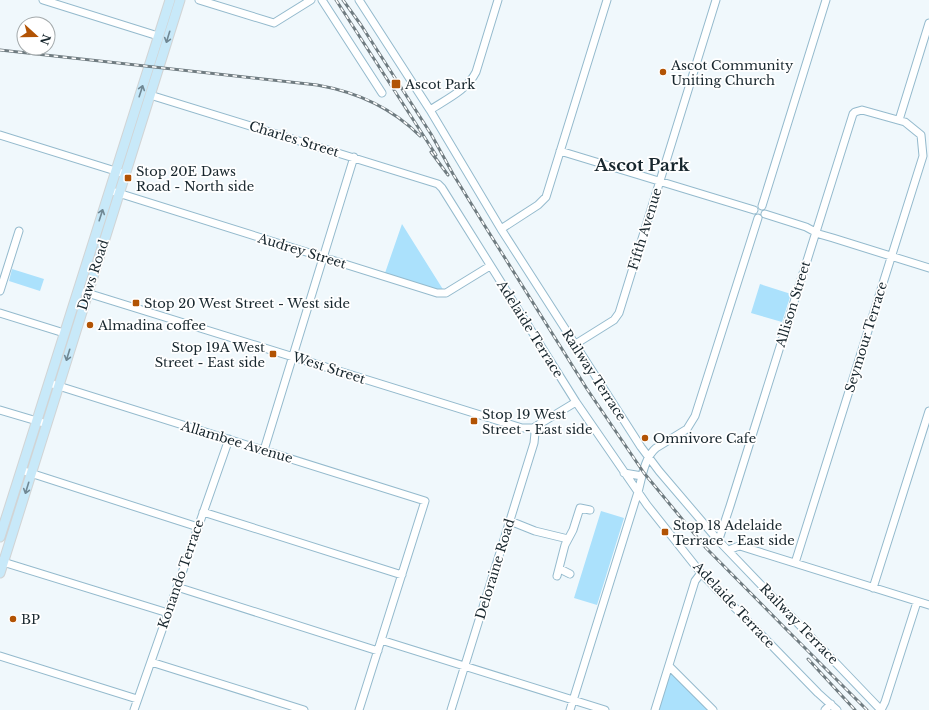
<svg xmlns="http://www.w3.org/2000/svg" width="929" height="710" font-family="'Libre Baskerville',serif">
	<rect width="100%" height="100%" fill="#f0f8fc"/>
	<path fill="#abe1fc" d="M402,224L444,291H439L385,273Z
		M12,269L44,279L40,291L9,281Z
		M760,284L791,294L782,322L751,313Z
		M601,511L624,518L597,605L574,598Z
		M671,671L709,710H658Z"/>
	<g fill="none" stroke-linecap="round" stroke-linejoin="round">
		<defs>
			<path id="minor" d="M43,0L158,36
				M199,0L274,23L311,0
				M322,0L382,93
				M359,0L430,110L501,229L641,447L659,471L717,539L881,710
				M150,95L438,184L442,188L576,402L647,505L701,573L818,693L837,710
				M430,110C447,99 467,90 476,72L498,0
				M899,120L929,23
				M0,135L125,174
				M560,151L754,210
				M115,192L437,293H446L490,266
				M762,206L826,0
				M765,214L806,227L819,234L833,238L929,268
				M501,229L538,205L546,197L607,0
				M0,291L19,231
				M84,292L522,428H533L576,402
				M0,313L64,333
				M574,345L614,320L619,313L716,0
				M49,383L425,501L359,710
				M0,410L47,424
				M264,450L354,157
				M21,470L198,527
				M624,473L642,476
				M203,512L402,575
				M510,521L535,531L568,539
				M717,539L720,536L730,506L853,114L855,112L862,110L905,122L921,135L923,156L795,563
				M729,550L736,547L740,546L929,605
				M0,561L168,613
				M560,569L570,574
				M557,576L565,545L573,530L580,508L590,510
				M177,587L378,651
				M873,588L929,411
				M381,640L605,710
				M0,656L137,699
				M151,662L304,710
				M669,666L713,710
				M134,710L229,439
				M451,710L534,443L535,433L533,428
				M570,710L638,492C642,478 644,458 656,448L687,429L695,416L758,218
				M655,710L695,581L701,573
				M825,710L831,704
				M881,710L885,702L917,602"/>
			<path id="major" d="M0,537L170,0
				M0,573L180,0"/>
		</defs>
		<use href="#minor" stroke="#94bacd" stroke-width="9"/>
		<use href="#major" stroke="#d1d4d5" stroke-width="11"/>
		<use href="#minor" stroke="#fff" stroke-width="7"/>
		<use href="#major" stroke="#c8e9f9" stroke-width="9"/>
		<defs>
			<path id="rail" d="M336,0L436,155
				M343,0L361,25L431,134L453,174L483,223L587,389L644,473L706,548L787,630L867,710
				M0,50L317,85C357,92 391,107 420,136
				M431,152L448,175
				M808,659L855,710"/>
		</defs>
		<use href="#rail" stroke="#707c81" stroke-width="3"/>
		<use href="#rail" stroke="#fff" stroke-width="1.5" stroke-dasharray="4.5" stroke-linecap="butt"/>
	</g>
	<defs><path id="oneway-shaft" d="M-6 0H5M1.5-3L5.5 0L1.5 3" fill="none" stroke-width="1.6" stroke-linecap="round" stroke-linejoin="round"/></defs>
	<g stroke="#708894">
		<use href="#oneway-shaft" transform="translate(168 37) rotate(107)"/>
		<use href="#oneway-shaft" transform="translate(141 91) rotate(-72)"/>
		<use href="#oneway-shaft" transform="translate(101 215) rotate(-72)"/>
		<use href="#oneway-shaft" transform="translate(68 355) rotate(107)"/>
		<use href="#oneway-shaft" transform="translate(27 488) rotate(107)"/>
	</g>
	<g fill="#b25304" stroke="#fff" stroke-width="1.5">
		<circle cx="663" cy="72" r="4"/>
		<rect x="391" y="79" width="10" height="10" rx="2"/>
		<rect x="124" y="174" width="8" height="8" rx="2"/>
		<rect x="132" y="299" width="8" height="8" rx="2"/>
		<circle cx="90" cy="325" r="4"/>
		<rect x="269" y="350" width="8" height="8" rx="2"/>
		<rect x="470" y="417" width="8" height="8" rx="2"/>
		<circle cx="645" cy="438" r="4"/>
		<rect x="661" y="528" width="8" height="8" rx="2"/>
		<circle cx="13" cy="619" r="4"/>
	</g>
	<g text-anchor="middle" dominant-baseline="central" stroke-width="3.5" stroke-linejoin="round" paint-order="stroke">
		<g font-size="13" fill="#18272e" stroke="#fff" text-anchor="start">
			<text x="671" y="65">Ascot Community<tspan x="671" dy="15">Uniting Church</tspan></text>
			<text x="405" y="84">Ascot Park</text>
			<text x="136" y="171">Stop 20E Daws<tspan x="136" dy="15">Road - North side</tspan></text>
			<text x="144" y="303">Stop 20 West Street - West side</text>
			<text x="98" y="325">Almadina coffee</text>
			<text x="265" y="347" text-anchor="end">Stop 19A West<tspan x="265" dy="15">Street - East side</tspan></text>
			<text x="482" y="414">Stop 19 West<tspan x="482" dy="15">Street - East side</tspan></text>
			<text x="653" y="438">Omnivore Cafe</text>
			<text x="673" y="525">Stop 18 Adelaide<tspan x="673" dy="15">Terrace - East side</tspan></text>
			<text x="21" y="619">BP</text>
		</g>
		<g font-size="13" fill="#18272e" stroke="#fff">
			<text transform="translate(294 139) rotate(17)">Charles Street</text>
			<text transform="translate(645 229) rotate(-73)">Fifth Avenue</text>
			<text transform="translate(302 251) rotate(17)">Audrey Street</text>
			<text transform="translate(93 275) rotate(-72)">Daws Road</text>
			<text transform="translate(793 304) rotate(-73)">Allison Street</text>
			<text transform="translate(530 329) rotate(58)">Adelaide Terrace</text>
			<text transform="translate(866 337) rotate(-73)">Seymour Terrace</text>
			<text transform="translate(329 368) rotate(18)">West Street</text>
			<text transform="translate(594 375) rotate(57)">Railway Terrace</text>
			<text transform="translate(237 442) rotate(17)">Allambee Avenue</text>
			<text transform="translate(495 569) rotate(-73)">Deloraine Road</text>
			<text transform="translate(181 574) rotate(-71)">Konando Terrace</text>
			<text transform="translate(734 605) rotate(47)">Adelaide Terrace</text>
			<text transform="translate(799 624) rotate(46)">Railway Terrace</text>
		</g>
		<g font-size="17" font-weight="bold" fill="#18272e" stroke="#fff">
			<text x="642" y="165">Ascot Park</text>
		</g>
	</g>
	<g transform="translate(36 36) rotate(111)"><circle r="19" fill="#ffffff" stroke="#a3a9ab"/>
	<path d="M0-3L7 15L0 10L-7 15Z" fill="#b25304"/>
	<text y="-6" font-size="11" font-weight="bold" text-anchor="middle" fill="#18272e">N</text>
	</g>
</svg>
